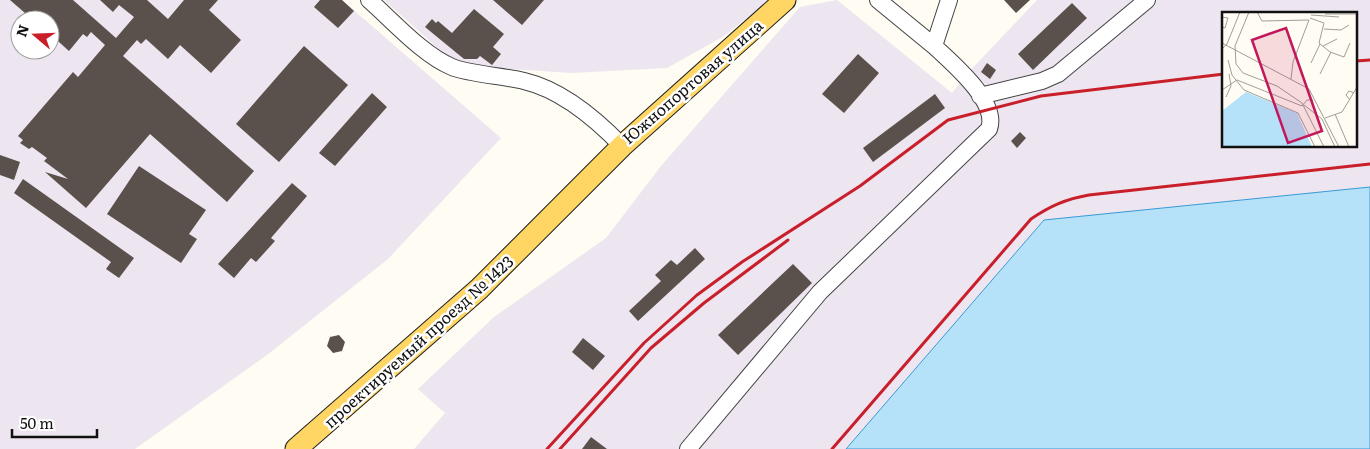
<svg xmlns="http://www.w3.org/2000/svg" width="1370" height="449" font-family="Literata,serif">
	<rect width="100%" height="100%" fill="#fffcf3"/>
	<path fill="#ede5ef" fill-rule="evenodd" d="M0,0H342L501,138L388,259L267,355L135,449H0ZM20,20H50V50H20Z
		M384,0H770L724,36L667,68L572,73L510,69L453,62Z
		M837,0L952,93L966,75L1037,0H1370V187L1044,220L846,449H414L445,413L418,389L494,317L606,238L661,166L800,7ZM1224,14H1356V146H1224Z"/>
	<path fill="#b5e1f9" stroke="#3899d5" d="M1370,187V449H846L1044,220Z"/>
	<path fill="#5a514c" d="M10,0H73L116,38L134,17L119,5L113,12L100,0H147L168,19L184,0H218L209,10L241,40L211,73L180,45L168,59L146,39L141,44L137,40L123,56L254,171L227,202L150,134L86,208L45,172L68,179L44,161L47,158L32,147L29,149L20,143L23,140L18,136L73,72L78,77L105,45L91,32L87,37L83,34L69,51L50,34V20H33Z
		M320,0H342L354,11L338,28L314,7Z
		M493,0H544L522,25Z
		M1004,0H1030L1016,13Z
		M1072,3L1087,18L1033,70L1018,54Z
		M474,9L504,34L493,47L501,54L492,65L480,56L477,59H464L425,27L432,19L436,23L438,21L452,33Z
		M304,46L348,85L279,162L236,124Z
		M858,54L879,73L844,113L822,94Z
		M987,63L996,70L990,79L981,72Z
		M372,93L387,107L335,166L319,153Z
		M935,94L945,108L873,162L863,148Z
		M1020,132L1026,138L1017,148L1011,141Z
		M0,155L20,162L14,180L0,175Z
		M139,166L206,210L189,234L197,239L181,263L107,214Z
		M23,179L134,258L119,278L106,269L111,262L14,193Z
		M292,183L307,196L271,238L275,241L256,262L251,258L234,278L218,264Z
		M695,248L705,259L638,321L629,311L661,281L655,275L671,260L677,265Z
		M793,264L812,283L738,355L718,335Z
		M339,335L345,342L342,351L333,353L327,346L330,337Z
		M583,338L605,356L593,370L572,352Z
		M591,437L607,449H582Z"/>
	<g fill="none" stroke-linecap="round" stroke-linejoin="round">
		<defs>
			<path id="minor" d="M369,0C393,21 423,55 452,67C469,74 504,76 524,81C562,90 596,119 622,146
				M878,0L934,46
				M980,96L1042,81L1058,74L1147,0
				M688,449L820,292L989,129C999,102 952,63 934,46L949,0"/>
			<path id="major" d="M296,449L479,289L622,146L785,0"/>
		</defs>
		<use href="#minor" stroke="#434343" stroke-width="18"/>
		<use href="#major" stroke="#212121" stroke-width="23"/>
		<use href="#minor" stroke="#fff" stroke-width="16"/>
		<use href="#major" stroke="#ffd664" stroke-width="21"/>
		<path stroke="#c91f2b" stroke-width="3" d="M1356,61L1370,60
			M547,449L644,343L697,295L742,262L860,186L948,120L1041,96L1224,74
			M560,449L651,348L704,303L788,240
			M832,449L1031,219C1050,206 1066,199 1089,195L1370,164"/>
	</g>
	<g text-anchor="middle" dominant-baseline="central" stroke-width="5" stroke-linejoin="round" paint-order="stroke">
		<g font-size="16" fill="#101010" stroke="#fff">
			<text transform="translate(692 81) rotate(-41)">Южнопортовая улица</text>
			<text transform="translate(418 341) rotate(-42)">проектируемый проезд № 1423</text>
		</g>
	</g>
	<g transform="translate(1222 12)">
		<rect width="135" height="135" fill="#fffcf3"/>
		<path d="M24,80L75,101L90,135H0V99Z" fill="#b5e1f9"/>
		<path fill="none" stroke="#9f9e98" stroke-width="1" d="M27,0L13,34L14,52L21,61L55,74L80,91L102,135M35,0L40,9L87,8L71,50L69,67M103,2H135M89,3L117,5M0,5L6,6L3,16L0,15M88,6L102,11L97,31L108,40L122,45L128,31M102,17L119,18L127,13M0,31L87,77L117,135M101,34L115,27M0,37L5,32L18,0M6,48L10,63L22,78L76,101L93,135M89,51L98,32M98,62L109,40M0,78L15,68L80,94L85,88H91M4,85L9,74L7,62M128,88L124,83L127,79L132,81M82,93L100,107L113,135M113,102L127,135M103,106L120,100L135,75"/>
		<path fill="#c2185b" fill-opacity="0.15" stroke="#c2185b" stroke-width="2.5" d="M64,16L100,119L66,131L30,28Z"/>
		<rect width="135" height="135" fill="none" stroke="#101010" stroke-width="2.5"/>
	</g>
	<g transform="translate(35 35) rotate(289)"><circle r="24" fill="#ffffff" stroke="#9f9f9f"/>
	<path d="M0-4L9 19L0 12L-9 19Z" fill="#c91f2b"/>
	<text y="-8" font-size="14" font-weight="bold" text-anchor="middle" fill="#101010">N</text>
	</g>
	<path d="M12 429v8h85v-8" fill="none" stroke="#101010" stroke-width="2.5"/>
	<text x="20" y="429" font-size="15" fill="#101010" stroke="#ffffff" stroke-width="4" paint-order="stroke">50 m</text>
</svg>
